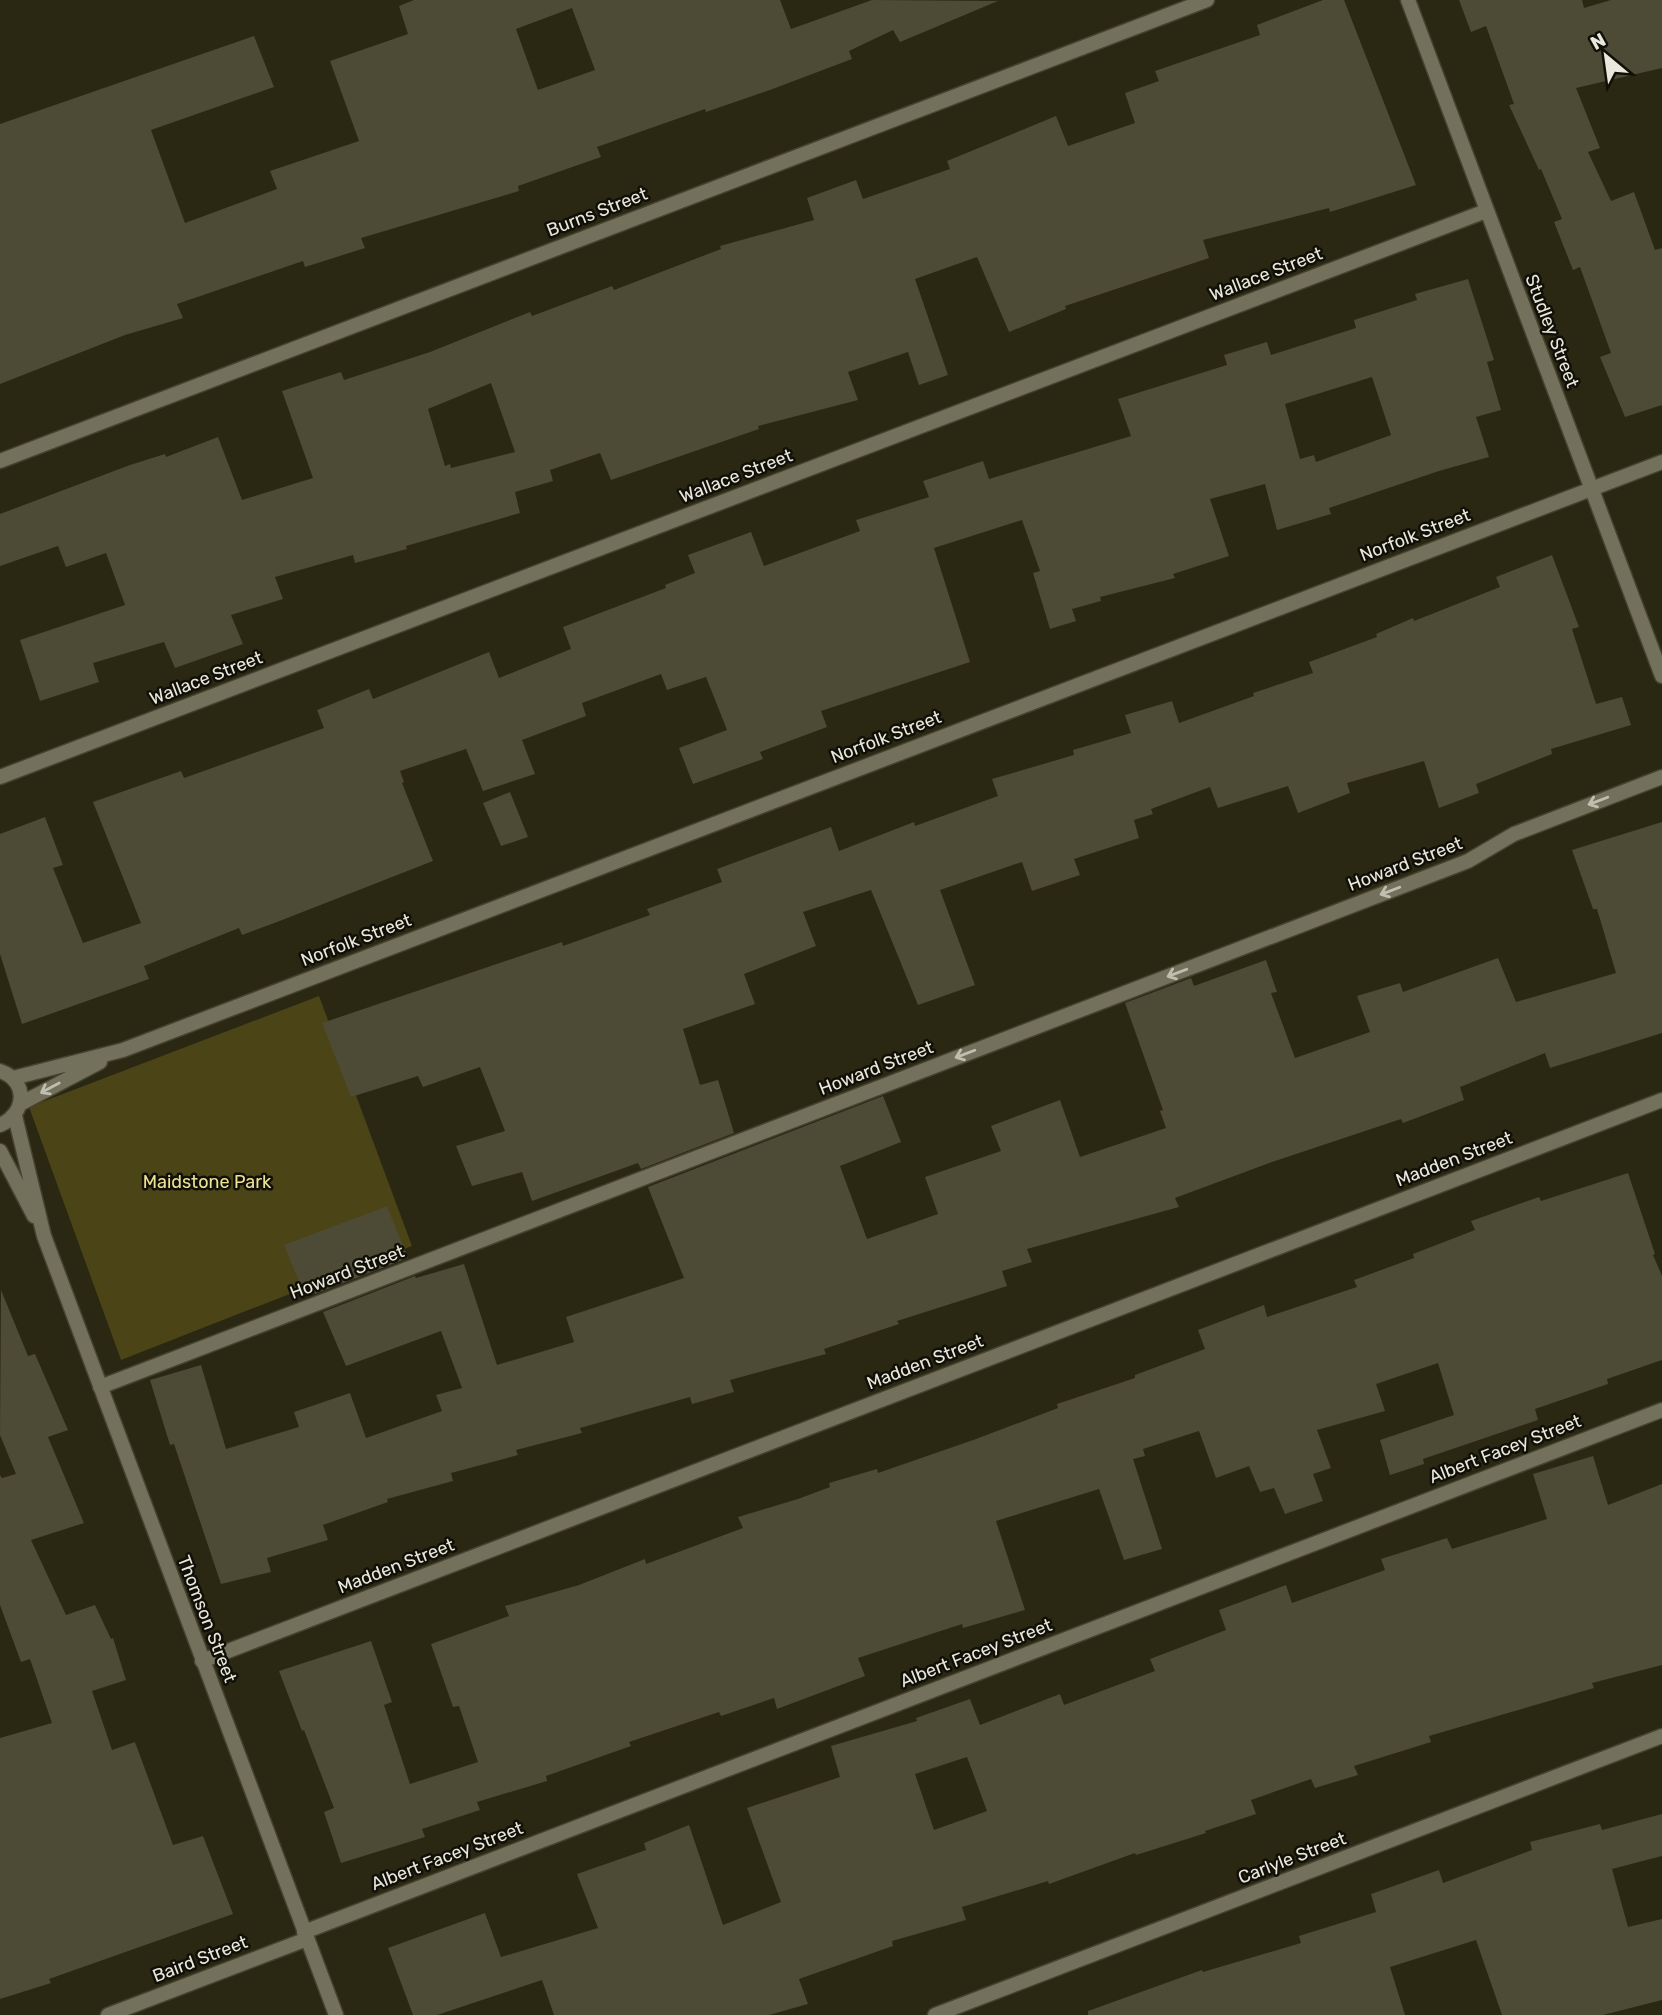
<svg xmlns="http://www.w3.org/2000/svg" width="1662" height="2015" font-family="Rubik,sans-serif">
	<rect width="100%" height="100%" fill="#2a2713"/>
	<path fill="#4b4416" d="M319,996L412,1246L121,1360L29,1107Z"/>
	<path fill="#4d4a35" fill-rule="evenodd" d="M414,0H780L791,29L872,0L998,1L900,42L893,30L849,51L852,59L770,90L706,112L705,109L597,147L601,157L518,186L519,191L361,238L365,248L305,267L303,261L177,304L183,318L125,335L0,384V124L254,36L274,87L151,130L185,223L277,189L270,171L359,141L330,61L408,34L399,6ZM572,8L595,70L538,90L516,29Z
		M1323,0H1344L1416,185L1330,212L1329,208L1203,240L1209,258L1065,306L1066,309L1009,332L977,257L915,279L948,375L919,385L908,352L848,372L858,400L758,426L759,429L611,480L600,453L550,470L553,481L515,492L520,513L406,546L407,549L355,563L353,555L275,577L283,599L231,615L243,644L175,668L164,642L93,663L99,682L40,701L20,640L125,605L106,553L66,567L58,546L0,566V514L130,465L165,454L166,457L218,437L242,500L313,478L282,391L341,372L344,380L430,352L530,312L532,316L612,286L614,290L721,249L720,246L814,220L807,198L856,180L863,199L950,169L947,161L1056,116L1068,146L1135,123L1125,93L1159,81L1155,71L1260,35L1257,25ZM491,383L515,452L451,468L450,464L445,466L428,409Z
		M1459,0H1582L1584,8L1611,0H1662V68L1576,88L1600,148L1588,152L1611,201L1634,192L1655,250L1662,248V405L1625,417L1600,357L1611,353L1580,267L1573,270L1554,222L1562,219L1541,169L1539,170L1509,105L1514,104L1486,26L1471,32Z
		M1468,279L1494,360L1487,362L1501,410L1476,417L1489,457L1439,471L1329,508L1331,514L1277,530L1265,484L1210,499L1229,556L1173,574L1175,578L1100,597L1101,601L1072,609L1076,621L1050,629L1033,573L1040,571L1022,520L934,548L970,662L821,711L827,727L760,752L763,759L693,784L679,748L727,730L706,677L667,690L661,674L582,703L586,716L522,740L535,774L483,791L466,749L400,771L404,782L402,783L433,861L277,922L242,935L239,928L144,966L149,979L22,1024L0,954V834L45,817L63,865L53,868L83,943L141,923L93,802L181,771L184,778L324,728L317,710L369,689L373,699L489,652L499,678L571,649L563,627L666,588L665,585L695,573L688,555L751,532L764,566L860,531L856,520L929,497L923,481L983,461L989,479L1131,436L1118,399L1227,365L1224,355L1267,342L1271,355L1356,328L1354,320L1417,300L1415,294ZM1372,377L1391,435L1316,462L1314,455L1300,459L1285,404Z
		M1552,555L1579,627L1572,629L1596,704L1622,697L1631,725L1551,749L1552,754L1476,784L1479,793L1439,808L1424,761L1347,783L1350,793L1298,813L1288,786L1218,808L1210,787L1151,809L1153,814L1134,820L1139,838L1074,859L1080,875L1032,891L1022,862L940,890L975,985L918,1005L871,890L803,912L816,946L744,974L755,1004L683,1029L700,1085L718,1080L734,1133L641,1169L638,1163L532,1201L522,1172L472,1186L456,1146L505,1131L480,1067L423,1087L418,1076L351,1097L322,1023L562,942L563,946L650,915L647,909L722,882L717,869L831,827L839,851L914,822L915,826L998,796L992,779L1074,755L1073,750L1131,733L1125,715L1172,701L1179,723L1254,696L1253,693L1313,673L1309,662L1377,637L1376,634L1413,618L1414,621L1500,587L1496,577Z
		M510,792L528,837L501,846L483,803Z
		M1662,822V1033L1550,1068L1545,1053L1460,1087L1464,1100L1403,1123L1401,1119L1272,1162L1175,1198L1179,1207L1027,1249L1032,1262L1002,1271L1007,1286L897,1321L899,1324L824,1349L826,1354L730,1380L734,1392L692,1404L690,1397L580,1428L582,1433L516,1450L518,1455L451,1473L453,1481L387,1499L388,1502L323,1525L328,1540L267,1558L271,1572L221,1584L174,1444L170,1445L150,1380L201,1365L226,1449L299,1427L294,1412L350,1393L366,1438L442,1411L436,1395L462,1388L441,1331L346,1366L323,1312L415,1276L416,1278L464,1264L497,1365L574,1342L566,1317L684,1278L648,1187L883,1096L901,1142L840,1166L867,1239L938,1214L925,1177L1001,1151L991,1126L1060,1100L1080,1157L1166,1128L1160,1111L1163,1110L1125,1003L1191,978L1194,986L1266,960L1277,992L1271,993L1295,1058L1370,1032L1357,996L1400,983L1403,992L1498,958L1516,1002L1616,973L1597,909H1593L1572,850Z
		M1628,1173L1655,1254L1653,1255L1662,1276V1360L1607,1379L1608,1384L1535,1409L1538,1420L1423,1459L1424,1464L1390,1475L1380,1440L1454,1415L1438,1363L1376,1384L1385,1411L1317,1430L1331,1468L1313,1474L1323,1501L1285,1514L1274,1488L1260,1492L1249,1466L1216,1478L1199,1431L1143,1449L1145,1456L1133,1459L1162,1549L1124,1560L1099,1489L996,1521L1025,1610L963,1628L962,1624L858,1658L865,1676L777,1709L774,1698L721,1716L719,1712L629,1742L631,1746L546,1776L547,1781L477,1802L480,1810L422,1829L425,1837L341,1863L324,1812L334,1808L304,1730L302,1731L279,1671L371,1641L392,1702L384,1705L410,1784L478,1762L459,1706L453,1707L431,1644L509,1616L505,1606L579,1585L645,1559L646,1564L743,1528L738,1517L798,1499L830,1487L829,1483L877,1469L878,1473L976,1439L1058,1408L1057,1404L1135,1378V1375L1205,1349L1198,1330L1264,1305L1267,1317L1357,1287L1354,1280L1414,1258L1413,1254L1475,1230L1471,1221L1539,1197L1541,1201Z
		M387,1206L408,1258L315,1294L312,1285L302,1289L284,1245Z
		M1,1290L28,1356L35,1354L68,1430L48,1437L84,1523L31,1540L66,1615L95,1605L111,1639L113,1638L126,1680L92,1691L112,1750L135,1742L173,1845L203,1836L233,1914L49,1979L51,1983L0,1999V1738L52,1723L30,1659L21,1662L0,1605V1475L2,1478L16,1474L0,1435Z
		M1593,1456L1608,1505L1662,1484V1665L1592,1683L1594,1688L1429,1736L1431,1742L1354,1766L1358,1775L1315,1788L1311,1779L1251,1800L1256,1814L1205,1831L1206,1833L1136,1855L1135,1853L1049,1884L1048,1881L962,1907L966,1920L892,1941L893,1946L799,1979L808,2004L769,2015H554L542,1980L437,2015H413L388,1948L485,1913L501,1957L598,1928L577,1874L646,1850L644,1843L689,1825L723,1925L781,1902L747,1808L840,1777L831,1746L917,1721L916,1718L970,1699L980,1725L1060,1694L1064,1705L1155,1671L1150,1659L1226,1630L1219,1610L1286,1585L1292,1603L1385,1570L1381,1559L1447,1538L1452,1549L1547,1519L1533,1474ZM967,1757L987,1811L934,1830L915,1774Z
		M1662,1814V1856L1612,1869L1628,1927L1662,1919V2000L1603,2015H1502L1476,1940L1390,1967L1405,2015H1088V2011L1202,1970L1203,1972L1301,1943L1299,1936L1376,1912L1371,1894L1439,1870L1443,1883L1532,1850L1530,1842L1600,1824L1602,1830Z"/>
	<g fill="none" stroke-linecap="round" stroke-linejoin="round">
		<defs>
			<path id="street" d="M1408,0L1662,676
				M0,461L1207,0
				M0,777L1486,211
				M0,1071C29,1081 26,1114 0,1125
				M13,1078L123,1050L1662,462
				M20,1104L100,1062
				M15,1116L44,1236L336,2015
				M0,1151L34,1216
				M100,1387L1468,861L1514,834L1662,777
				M202,1661L1662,1100
				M304,1932L1662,1410
				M108,2015L307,1939
				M935,2015L1662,1736"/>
		</defs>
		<use href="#street" stroke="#45422f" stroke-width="17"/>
		<use href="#street" stroke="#73705b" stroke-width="14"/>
	</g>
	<defs><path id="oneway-shaft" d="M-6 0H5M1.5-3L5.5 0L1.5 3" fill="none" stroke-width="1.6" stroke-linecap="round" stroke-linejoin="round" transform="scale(1.75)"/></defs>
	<g stroke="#c0beaf">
		<use href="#oneway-shaft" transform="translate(1598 801) rotate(159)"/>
		<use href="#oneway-shaft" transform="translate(1390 891) rotate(159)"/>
		<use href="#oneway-shaft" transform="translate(1177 973) rotate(159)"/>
		<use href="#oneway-shaft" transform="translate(965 1054) rotate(159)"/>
		<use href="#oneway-shaft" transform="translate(50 1088) rotate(152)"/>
	</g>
	<g text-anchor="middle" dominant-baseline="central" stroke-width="5" stroke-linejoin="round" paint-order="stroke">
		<g font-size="18" fill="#eae8dc" stroke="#111008">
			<text transform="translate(597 212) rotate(-21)">Burns Street</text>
			<text transform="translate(1266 274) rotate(-21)">Wallace Street</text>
			<text transform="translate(1552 331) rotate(69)">Studley Street</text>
			<text transform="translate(736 476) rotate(-21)">Wallace Street</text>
			<text transform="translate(1415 535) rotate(-21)">Norfolk Street</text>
			<text transform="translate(206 678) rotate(-21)">Wallace Street</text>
			<text transform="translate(886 737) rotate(-21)">Norfolk Street</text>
			<text transform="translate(1405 864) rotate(-21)">Howard Street</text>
			<text transform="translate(356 940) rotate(-21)">Norfolk Street</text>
			<text transform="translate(876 1068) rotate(-21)">Howard Street</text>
			<text transform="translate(1454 1159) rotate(-21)">Madden Street</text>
			<text transform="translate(347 1272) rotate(-21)">Howard Street</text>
			<text transform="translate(925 1362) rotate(-21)">Madden Street</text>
			<text transform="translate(1505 1449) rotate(-21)">Albert Facey Street</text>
			<text transform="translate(396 1566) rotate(-21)">Madden Street</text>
			<text transform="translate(207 1619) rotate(69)">Thomson Street</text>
			<text transform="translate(976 1653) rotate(-21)">Albert Facey Street</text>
			<text transform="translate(447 1856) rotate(-21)">Albert Facey Street</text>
			<text transform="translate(1292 1858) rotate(-21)">Carlyle Street</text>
			<text transform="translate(200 1959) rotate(-21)">Baird Street</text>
		</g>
		<g font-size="18" fill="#ede192" stroke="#111008">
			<text x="207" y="1182">Maidstone Park</text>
		</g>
	</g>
	<g transform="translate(1606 56) rotate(331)" stroke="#111008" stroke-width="5" paint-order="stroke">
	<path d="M0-5L12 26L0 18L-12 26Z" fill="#eae8dc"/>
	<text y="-10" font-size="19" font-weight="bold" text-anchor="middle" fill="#eae8dc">N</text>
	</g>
</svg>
